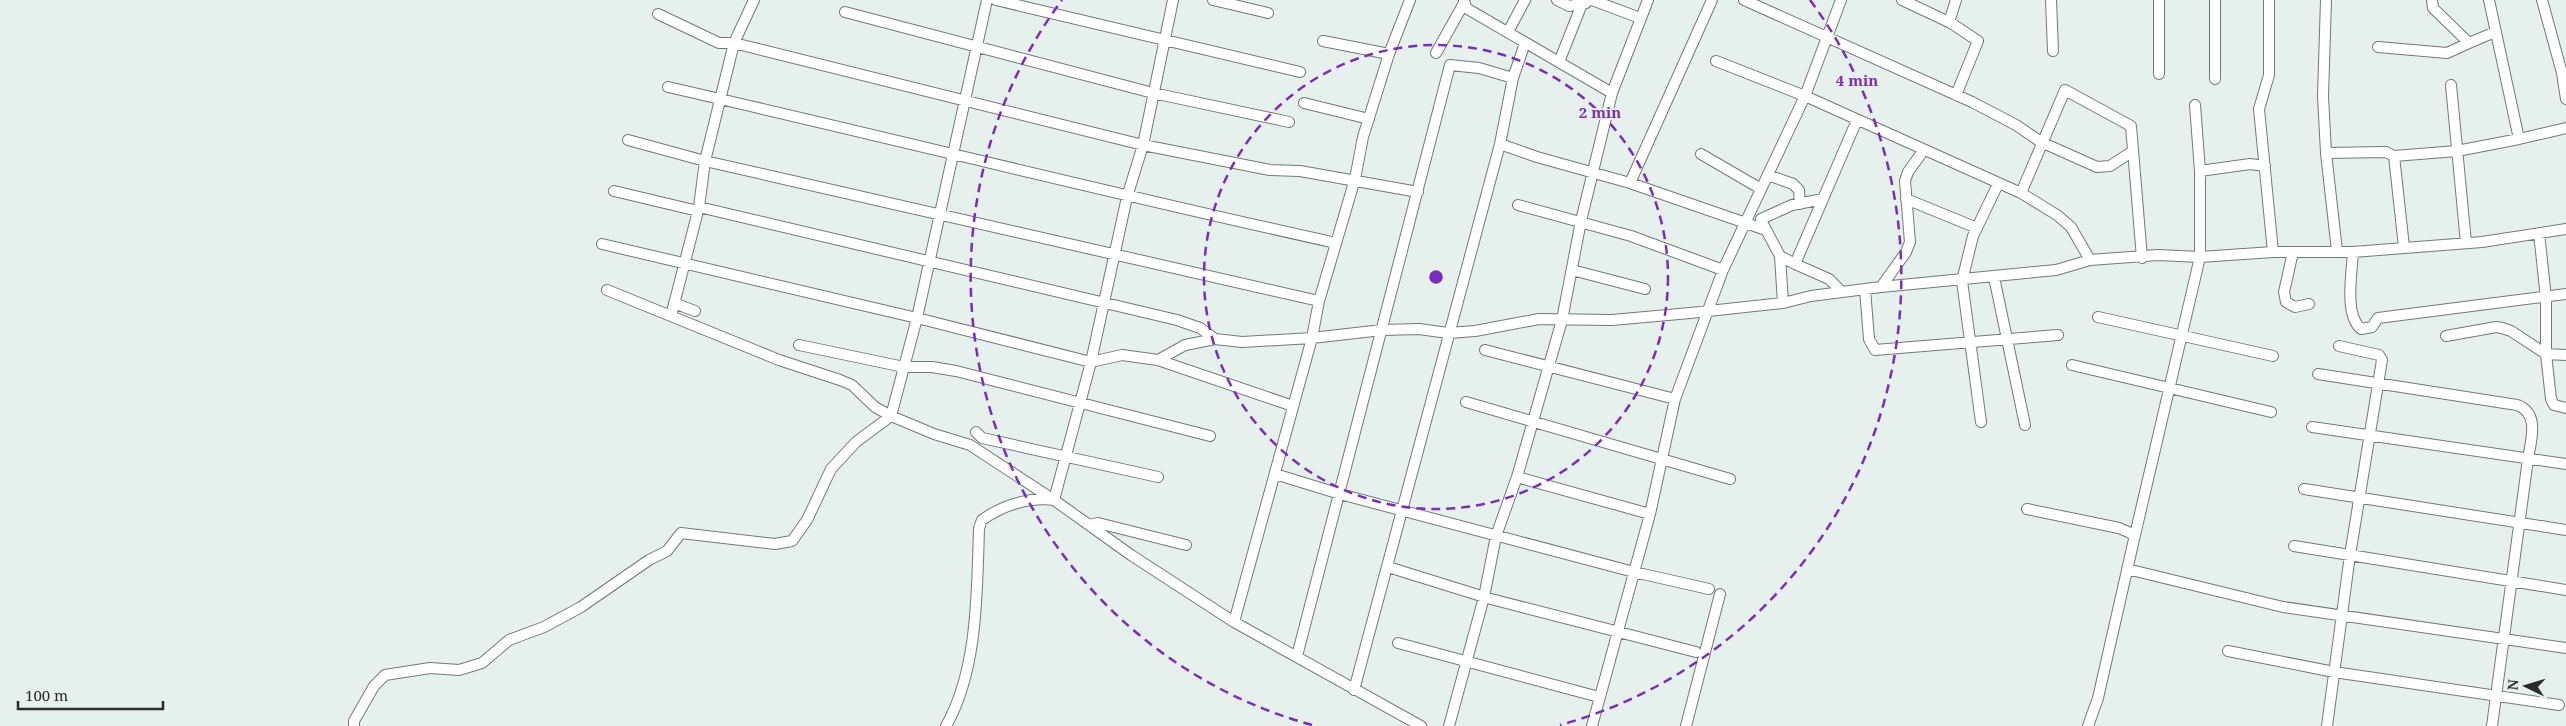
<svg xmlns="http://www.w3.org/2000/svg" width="2566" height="726" font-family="'Noto Serif',serif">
	<rect width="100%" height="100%" fill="#e6f1ee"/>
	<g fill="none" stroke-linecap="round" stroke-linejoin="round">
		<defs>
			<path id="minor" d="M996,0L1300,72
				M1213,0L1268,13
				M1464,0L1466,8L1612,93
				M1557,0L1569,6L1586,3
				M1592,0L1640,18
				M1744,0L1972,102L2016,125L2041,142L2097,167L2110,166L2133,151
				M1902,0L1951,23L1978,41L1956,95
				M2051,0L2053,51
				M2159,0V74
				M2215,0V79
				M2269,0V75L2259,109L2273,252
				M2326,0L2323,96L2326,153L2337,251
				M2432,0L2433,8L2469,43L2495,32
				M2489,0L2519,139L2566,128
				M2542,0L2562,73L2566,99
				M845,12L1153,93L1289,122
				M658,14L719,43H734L754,0
				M1949,22L1956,0
				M1508,32L1525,0
				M1323,41L1389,54
				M2378,47L2447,53L2469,43
				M1436,53L1464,3
				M1716,61L1805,96L2021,193L2057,215L2071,227L2090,260L2158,255L2200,257L2273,252H2353L2482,242L2566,229
				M1559,62L1582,4
				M2451,85L2466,243
				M668,87C891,138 1113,194 1336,243
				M1304,103L1369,119
				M628,140L705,161L1319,301
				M1500,144L1537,157L1630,183L1766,230
				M2326,153L2386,152L2394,156L2404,247
				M1701,154L1761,189
				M2394,156L2457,151L2519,139
				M2200,171L2250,164L2265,166
				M1768,175L1793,184L1799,190L1800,204
				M1630,183L1712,0
				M614,191L698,211
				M2021,193L2065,90L2131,126L2142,258
				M1906,199L1977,228
				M1518,205L1631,236L1723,270L1805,96L1841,0
				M699,207L1177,320L1200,328L1215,339
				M1761,219L1792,205L1823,199
				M1763,224L1780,256
				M2539,233L2546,298V354L2566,355
				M602,244L917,318L1091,362L1122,355L1158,360L1185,345L1215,339L1242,342L1312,338L1382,330L1419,329L1448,333L1475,331L1539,319L1612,320L1690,313L1783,303L1811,296L1881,287L2056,270L2090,260
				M2293,252L2284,292L2286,302L2295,307L2309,304
				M2353,252C2352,273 2344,315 2361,329L2372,327L2378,318L2566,294
				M1795,264L1829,279L1842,292
				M1572,270L1645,289
				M1994,277L2025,425
				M1881,287L1906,252L1910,242L1905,181L1908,172L1923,151
				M1865,289L1869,339L1875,350L2058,335
				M607,290L779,360L840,380L852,385L875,407L891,416L934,434L970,445L1054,500L1131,555L1234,622L1421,726
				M674,303L695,311
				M1783,303L1780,256L1795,264L1857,120
				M671,316L699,207L705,161L734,43L1143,145L1270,170L1300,171L1418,192
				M2098,317L2273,356
				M2446,336L2496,327L2502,328L2511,331L2546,354L2551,399L2554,405L2566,408
				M799,345L904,367H932L956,371L1210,436
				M1485,350L1675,399
				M1158,360L1293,406
				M2072,365L2271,412
				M2318,374L2517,405C2540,413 2531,440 2528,459L2492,726
				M1466,402L1730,479
				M1981,422L1962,281L1973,236L1998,184
				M2312,427L2566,464
				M976,432L982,438L1158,477
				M1275,474L1340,494L1634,572L1709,589
				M1517,477L1650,514L1592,726
				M2304,489L2566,530
				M2027,509L2119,528L2135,535L2098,698L2088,726
				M1650,514L1675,399L1723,270
				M1089,525L1098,523L1186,545
				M2135,535L2200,257V171L2195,105
				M2294,546L2566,590
				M1388,567L1491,599L1696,652
				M2127,569L2283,607L2566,648
				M1234,622L1312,338L1319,301L1355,179L1363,137L1389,54L1410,0
				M1398,643L1599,697
				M2228,651L2334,672L2559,705
				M1297,656L1450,65L1479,68L1513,78
				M1354,690L1500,144L1513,78L1525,43
				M354,726V721L374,686L385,675L430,668L459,670L482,663L509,640L544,627L581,607L649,560L667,551L681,533L775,544L792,541L807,520L831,469L856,442L891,416L917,318L987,0
				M946,726C978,670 977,591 979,528L982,520C1003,505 1029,497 1054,500L1091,362L1127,197L1143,145L1173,0
				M1449,726L1484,597L1496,536L1517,477L1562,320L1581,221L1612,93L1648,0
				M1686,726L1720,594
				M2327,726L2350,555L2382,360L2379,355L2339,346"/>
		</defs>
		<use href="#minor" stroke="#717a77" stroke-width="12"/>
		<use href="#minor" stroke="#fff" stroke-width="10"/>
	</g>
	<g fill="none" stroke="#7b2cbf" stroke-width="2.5" stroke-dasharray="9 6">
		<circle cx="1436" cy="277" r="232"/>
		<path d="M1312 725A465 465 0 0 1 1062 0M1810 0A465 465 0 0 1 1560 725"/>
	</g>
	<circle cx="1436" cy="277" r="8" fill="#7b2cbf" stroke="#e6f1ee" stroke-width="2.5"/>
	<g font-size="15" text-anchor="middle" font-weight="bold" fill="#7b2cbf" stroke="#e6f1ee" stroke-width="4" stroke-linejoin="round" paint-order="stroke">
		<text x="1857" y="86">4 min</text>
		<text x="1600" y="118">2 min</text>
	</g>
	<g transform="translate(2526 686) rotate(275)" stroke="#e6f1ee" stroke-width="4" paint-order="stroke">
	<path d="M0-4L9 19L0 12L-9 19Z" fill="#292c2b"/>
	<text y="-8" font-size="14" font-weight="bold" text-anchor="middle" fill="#292c2b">N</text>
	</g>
	<path d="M18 701v8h145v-8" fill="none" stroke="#292c2b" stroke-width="2.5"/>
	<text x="25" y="701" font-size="15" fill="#292c2b" stroke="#e6f1ee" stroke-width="4" paint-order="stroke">100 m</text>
</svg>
